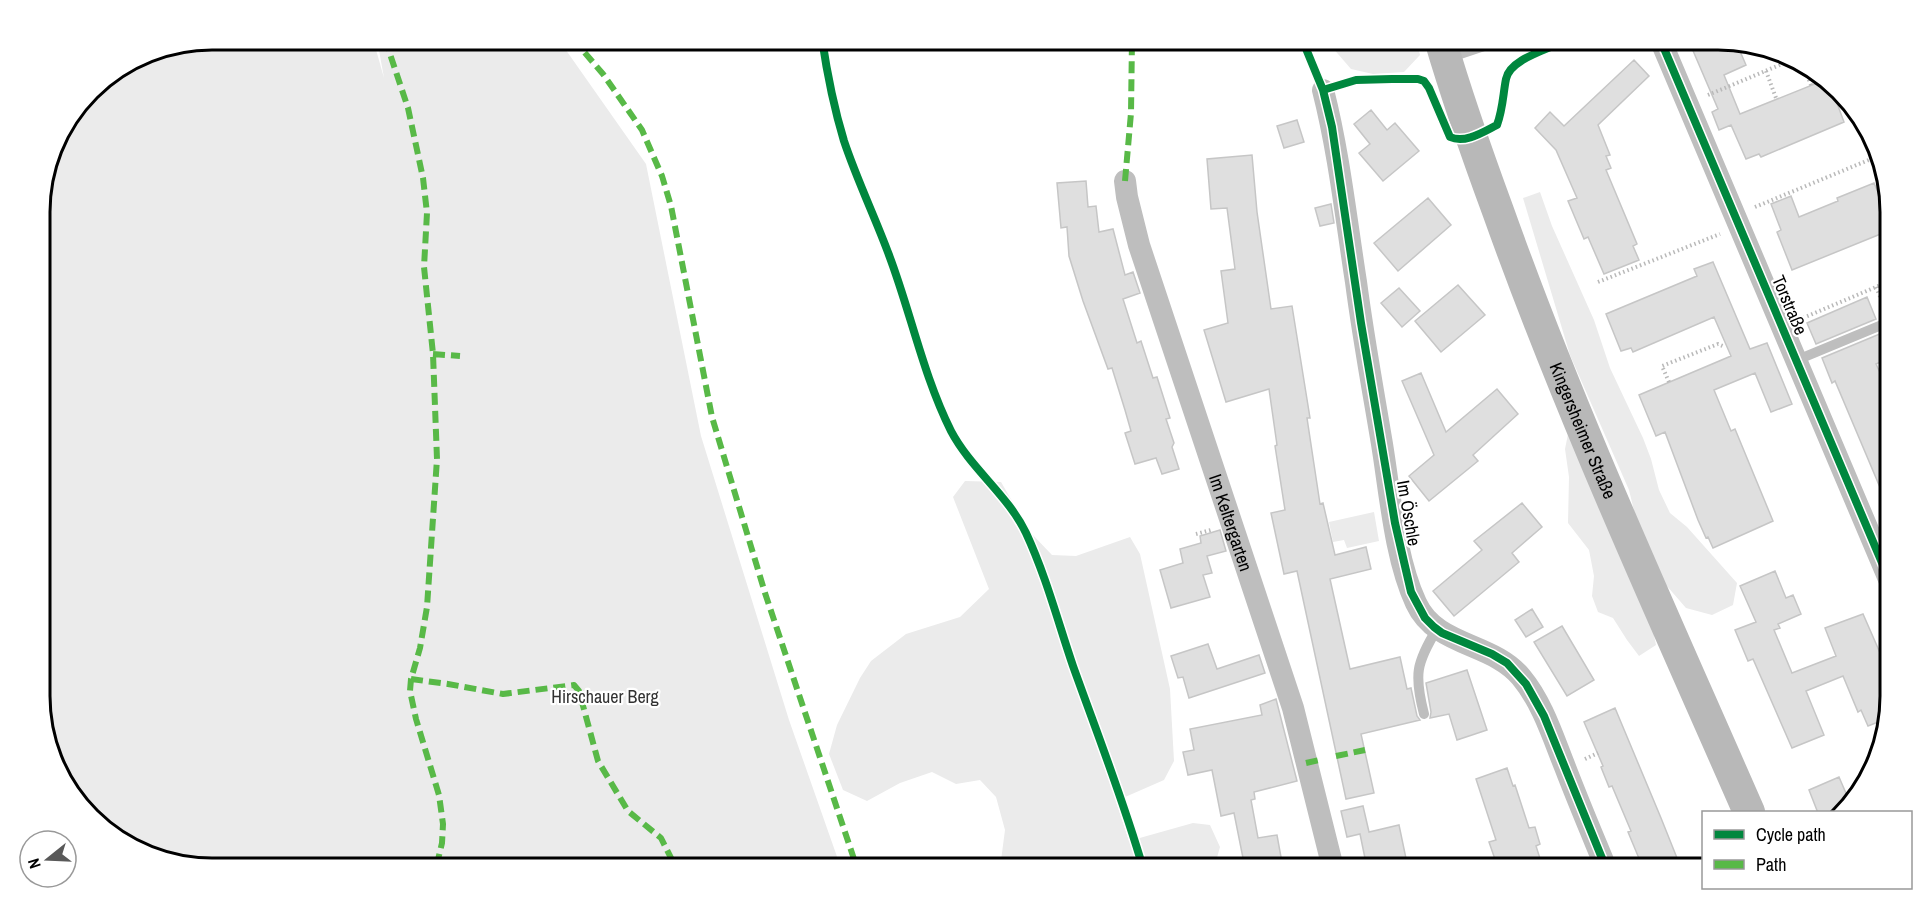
<svg xmlns="http://www.w3.org/2000/svg" width="1930" height="907" font-family="'Archivo Narrow',sans-serif">
	<rect width="100%" height="100%" fill="#fff"/>
	<path fill="#ebebeb" d="M211,39H373L384,78L377,39H560L561,43L646,164L701,436L789,720L841,868H211L145,855L74,800L41,719L39,200L57,135L97,82L146,52Z
		M1325,39H1416L1420,55L1404,72L1373,74L1351,69Z
		M1540,192L1552,226L1594,320L1610,368L1643,438L1651,459L1659,490L1670,513L1687,527L1737,583L1733,605L1712,615L1686,608L1666,585L1639,531L1629,490L1570,355L1523,198Z
		M1569,429L1651,620L1656,645L1639,656L1627,640L1613,618L1598,612L1592,596L1594,576L1589,550L1568,523L1569,477L1565,449Z
		M965,481L1001,482L1030,532L1052,555L1076,556L1130,537L1140,554L1170,689L1174,761L1164,780L1116,801L1129,841L1193,823L1210,825L1220,847L1214,868H1000L1005,830L996,797L980,780L956,784L932,772L900,783L867,801L843,790L829,754L837,725L860,678L871,661L906,634L960,617L989,589L953,497Z
		M1374,512L1379,541L1347,548L1344,540L1333,542L1329,522Z"/>
	<path fill="#dfdfdf" stroke="#c6c6c6" stroke-width="1.5" d="M1688,39H1719L1736,42L1746,65L1724,75L1740,114L1822,81L1831,87L1844,122L1761,157L1759,154L1746,159L1731,125L1719,130L1712,112L1718,109Z
		M1634,60L1649,76L1598,125L1610,155L1606,156L1611,168L1606,170L1637,244L1633,246L1639,260L1604,274L1588,237L1584,239L1568,201L1577,198L1556,150L1535,128L1550,112L1564,126Z
		M1371,110L1387,130L1395,123L1419,151L1383,181L1359,153L1370,144L1354,124Z
		M1297,120L1304,142L1284,148L1277,126Z
		M1252,155L1257,212L1271,309L1292,306L1310,418H1307L1320,504L1323,503L1335,555L1366,547L1371,569L1330,579L1350,669L1400,657L1407,689L1411,688L1417,716L1420,720L1361,734L1374,793L1346,799L1297,571L1284,574L1271,513L1285,510L1275,446L1277,445L1269,389L1226,402L1204,330L1228,323L1221,271L1235,269L1227,208L1211,209L1207,159Z
		M1086,181L1088,207L1096,206L1099,232L1113,229L1125,275L1133,272L1140,293L1123,299L1137,343L1141,341L1153,378L1157,377L1170,418L1166,419L1174,443L1172,447L1179,469L1162,474L1156,458L1135,464L1125,433L1131,431L1125,410L1112,368L1108,369L1083,301L1069,256L1067,227L1061,228L1057,183Z
		M1874,183L1890,220V224L1881,228L1883,233L1792,270L1777,232L1781,230L1771,204L1791,196L1799,217L1838,201L1837,198Z
		M1428,198L1451,225L1398,271L1374,243Z
		M1331,204L1334,223L1320,226L1315,208Z
		M1713,262L1750,349L1767,343L1792,404L1771,412L1755,373L1714,390L1731,431L1735,429L1773,521L1713,548L1708,537L1706,538L1698,520L1665,432L1656,436L1639,395L1731,356L1714,317L1633,352L1631,348L1621,351L1606,314L1697,276L1694,269Z
		M1458,285L1485,315L1441,352L1415,321Z
		M1399,288L1420,311L1402,327L1381,303Z
		M1867,297L1876,319L1816,344L1807,323Z
		M1882,333L1890,352V358L1876,364L1890,394V511L1835,381L1832,383L1822,358Z
		M1421,373L1446,432L1497,389L1518,414L1473,455L1478,461L1429,501L1409,476L1434,455L1402,381Z
		M1522,503L1542,527L1512,553L1519,562L1454,616L1433,591L1482,550L1474,541Z
		M1220,530L1226,551L1207,556L1212,573L1203,575L1210,597L1171,608L1160,570L1183,563L1180,549L1201,543L1200,536Z
		M1775,571L1786,598L1793,595L1801,614L1778,624L1780,628L1774,630L1792,673L1836,656L1825,628L1863,614L1891,678V696L1886,719L1868,726L1861,710L1858,712L1843,676L1806,691L1824,735L1792,748L1753,659L1748,661L1735,630L1756,622L1740,586Z
		M1532,609L1543,627L1526,637L1515,620Z
		M1562,626L1594,680L1567,696L1534,642Z
		M1208,644L1217,669L1259,655L1265,673L1189,698L1183,677L1178,678L1171,656Z
		M1467,670L1487,730L1457,740L1449,714L1430,718L1431,712L1426,683Z
		M1276,699L1297,781L1254,792L1255,799L1251,800L1258,838L1277,835L1283,868H1245L1234,813L1221,816L1212,770L1188,775L1183,752L1194,750L1190,729L1262,715L1260,705Z
		M1615,708L1661,818L1681,868H1643L1628,832L1631,831L1612,786L1609,787L1601,767L1603,766L1584,722Z
		M1507,768L1513,786L1515,785L1529,828L1535,827L1540,844L1536,846L1543,868H1498L1489,842L1496,840L1476,779Z
		M1839,777L1848,798L1836,813H1818L1809,790Z
		M1363,806L1369,832L1399,825L1408,868H1367L1360,834L1347,837L1341,811Z"/>
	<g fill="none" stroke-linecap="round" stroke-linejoin="round">
		<path stroke="#b9b9b9" stroke-width="4" stroke-dasharray="1.5 3" stroke-linecap="butt" d="M1804,67L1811,85
			M1766,71L1776,98
			M1708,95L1794,59
			M1496,125C1507,109 1498,81 1512,67C1524,54 1552,48 1568,39
			M1755,207L1876,157
			M1598,282L1720,234
			M1876,287L1885,308
			M1803,318L1890,281
			M1669,382L1662,366L1718,344L1725,347
			M1196,534L1211,530
			M1585,759L1598,753"/>
		<path stroke="#bebebe" stroke-width="10" d="M1797,360L1884,324
			M1424,714C1414,675 1416,663 1437,629"/>
		<g stroke="#bebebe" stroke-width="22">
			<path d="M1660,39L1891,584"/>
			<path d="M1444,53L1486,39"/>
			<path d="M1323,90C1339,153 1346,218 1356,282C1363,336 1373,390 1382,444C1390,493 1395,558 1416,603C1436,647 1492,642 1521,677C1542,702 1553,737 1565,767C1578,801 1592,834 1606,868"/>
			<path id="s1" d="M1125,181L1127,197L1139,245L1293,708L1333,868"/>
		</g>
		<path stroke="#b8b8b8" stroke-width="32" id="s2" d="M1440,39C1457,97 1477,154 1498,211C1571,416 1662,613 1749,812"/>
		<path stroke="#58b947" stroke-width="6" stroke-dasharray="12 6" stroke-linecap="butt" d="M385,39L408,108L423,178L427,213L424,267L433,354L437,459L427,607L420,648L411,679L410,691L416,719L439,795L443,824L442,843L436,868
			M573,39L603,74L642,130L662,176L671,206L712,417L765,593L857,868
			M1125,181L1131,113L1132,39
			M1884,324L1890,322
			M433,354L460,356
			M411,679L448,684L503,694L574,685L579,691L598,761L628,811L661,838L676,868
			M1336,756L1365,750
			M1306,763L1319,760"/>
		<defs>
			<path id="cycleway" d="M822,39C827,73 834,108 844,141C857,180 875,217 889,255C911,313 923,375 951,431C971,469 1008,495 1026,533C1046,576 1058,622 1073,666C1097,733 1123,799 1143,868
				M1302,39L1323,90L1332,127L1361,323L1395,523L1411,592L1425,618L1434,627L1442,633L1492,654L1507,663L1526,684L1544,716L1606,868
				M1660,39L1891,584
				M1323,90L1356,80L1392,79H1418L1424,81L1429,88L1450,137C1465,144 1483,132 1497,125C1503,109 1503,94 1506,79C1510,58 1551,49 1568,39"/>
		</defs>
		<use href="#cycleway" stroke="#fff" stroke-width="11"/>
		<use href="#cycleway" stroke="#00873e" stroke-width="8"/>
	</g>
	<g text-anchor="middle" dominant-baseline="central" stroke-width="4.5" stroke-linejoin="round" paint-order="stroke">
		<g font-size="18" fill="#000" stroke="#fff">
			<text transform="translate(1790 305) rotate(67)">Torstraße</text>
			<text stroke="none"><textPath href="#s2" startOffset="417">Kingersheimer Straße</textPath></text>
			<text transform="translate(1409 513) rotate(80)">Im Öschle</text>
			<text stroke="none"><textPath href="#s1" startOffset="358">Im Keltergarten</textPath></text>
		</g>
		<g font-size="18" fill="#323232" stroke="#fff">
			<text x="605" y="696">Hirschauer Berg</text>
		</g>
	</g>
	<path d="M0 0H1930V907H0ZM212 50H1718A162 162 0 0 1 1880 212V696A162 162 0 0 1 1718 858H212A162 162 0 0 1 50 696V212A162 162 0 0 1 212 50Z" fill="#fff" fill-rule="evenodd"/>
	<path fill="none" stroke="#000" stroke-width="3" d="M212 50H1718A162 162 0 0 1 1880 212V696A162 162 0 0 1 1718 858H212A162 162 0 0 1 50 696V212A162 162 0 0 1 212 50Z"/>
	<rect x="1702" y="811" width="210" height="78" fill="#ffffff" stroke="#999999" stroke-width="1.5"/>
	<rect x="1714" y="830" width="30" height="9" fill="#00873e" stroke="#999999" stroke-width="1.5"/>
	<text x="1756" y="841" font-size="18" fill="#000000">Cycle path</text>
	<rect x="1714" y="860" width="30" height="9" fill="#58b947" stroke="#999999" stroke-width="1.5"/>
	<text x="1756" y="871" font-size="18" fill="#000000">Path</text>
	<g transform="translate(48 859) rotate(252)"><circle r="28" fill="#ffffff" stroke="#999999" stroke-width="1.5"/>
	<path d="M0-4.5L10 22L0 15L-10 22Z" fill="#595959"/>
	<text y="-9" font-size="16" font-weight="bold" text-anchor="middle" fill="#000000">N</text>
	</g>
</svg>
